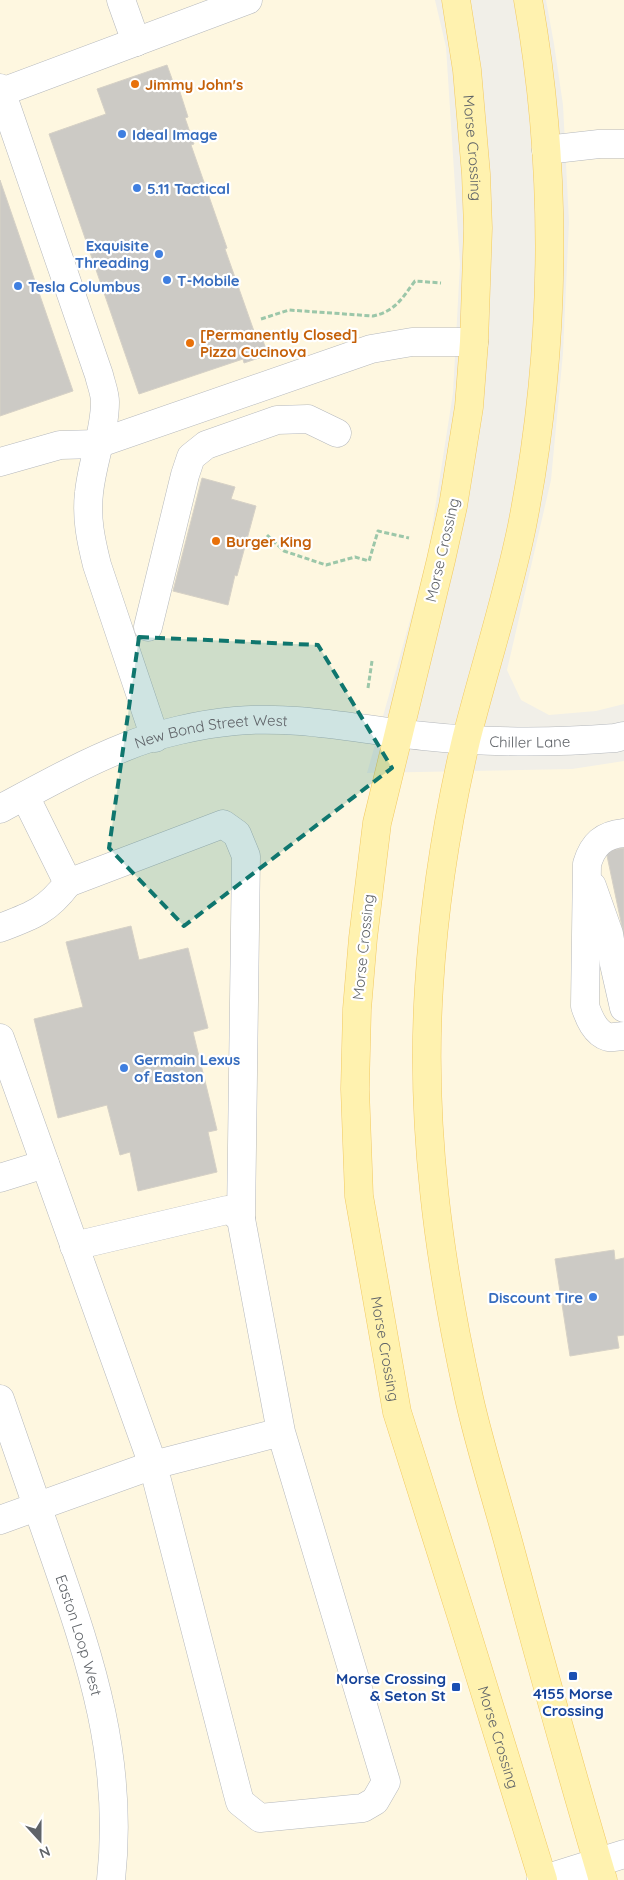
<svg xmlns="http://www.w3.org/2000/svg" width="624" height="1880" font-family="Quicksand,sans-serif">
	<rect width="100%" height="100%" fill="#f1efe8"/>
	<path fill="#fef7e0" d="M0,0H435L446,47L460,264L453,393L427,560L367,773L572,769L624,761V1880H0Z
		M546,0H624V704L596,711L549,715L521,700L507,670L551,480L563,353L569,222L563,105L554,44Z"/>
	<path fill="#cccac5" stroke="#d6d1c6" d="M167,65L176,90L179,89L188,117L185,118L194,144L191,145L227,248L225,249L255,334L260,332L268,355L244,363L243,359L139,394L49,134L106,114L97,89Z
		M0,180L73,391L0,416Z
		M202,478L235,487L231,499L256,506L237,576L235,575L228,605L173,591Z
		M624,848V936L606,851Z
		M131,926L139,960L188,948L208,1028L193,1032L217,1130L208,1132L217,1172L138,1191L130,1152L120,1155L107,1105L58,1118L34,1019L83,1007L66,942Z
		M614,1250L615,1260L624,1258V1335L617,1336L619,1348L570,1356L555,1259Z"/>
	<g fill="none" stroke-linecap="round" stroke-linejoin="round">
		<defs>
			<g id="minor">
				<path d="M121,0L136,42"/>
				<path d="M0,88L99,375C101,384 105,393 105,402C105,432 92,462 89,493C86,518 91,541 97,565L155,738"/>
				<path d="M2,92L248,0"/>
				<path d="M546,150L599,144H624"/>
				<path d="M0,462L60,445L97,444L371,349L412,342H474"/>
				<path d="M148,627L185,475L191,457L206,445L277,420L308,419L337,433"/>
				<path id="s1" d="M0,809C41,787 82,764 125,747C156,734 201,724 235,721C298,715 360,730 423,736C487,743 551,743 615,738L624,736"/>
				<path d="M624,833C603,835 593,844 587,864L585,1006C589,1018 595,1033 608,1037C612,1038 619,1036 624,1036"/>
				<path d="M68,883L223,824L237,834L246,856L241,1219"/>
				<path d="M592,886L609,934L614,964L624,1008"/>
				<path d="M0,928C32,916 47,911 68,883L25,796"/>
				<path d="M0,1038L153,1465L0,1520"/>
				<path d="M0,1178L45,1164"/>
				<path d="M74,1246L227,1210L233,1212L241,1219L281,1432L386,1782L375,1801L363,1808L260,1818L240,1802L237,1791L153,1465L281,1432"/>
				<path id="s2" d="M0,1399C18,1450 35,1501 53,1552C92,1664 124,1760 111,1880"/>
				<path d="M541,1880L624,1854"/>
			</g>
			<g id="major">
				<path id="s3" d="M456,0L467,70L476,174L478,228L474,342L469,407L453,506L441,560L377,823L363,938L357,1009L355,1089L359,1196L397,1412L463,1621L543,1880"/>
				<path d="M528,0C559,174 556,353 522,526C507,599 484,669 466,740C447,821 434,904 429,987C420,1126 439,1263 469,1398C481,1451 498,1503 512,1556C541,1664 571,1772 603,1880"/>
			</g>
		</defs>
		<use href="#minor" stroke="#b5b8bc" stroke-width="29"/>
		<use href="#major" stroke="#f2c960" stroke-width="29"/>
		<path stroke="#9cc7a9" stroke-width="3" stroke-dasharray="5 2.5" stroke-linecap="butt" d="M261,319L289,310L373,316C396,311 402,298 415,281L441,283
			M267,535L284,551L326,565L355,557L369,561L378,531L409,538
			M368,688L372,661"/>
		<use href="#minor" stroke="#fff" stroke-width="28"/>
		<use href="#major" stroke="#fff2af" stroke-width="28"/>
	</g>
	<path fill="#0f766e" fill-opacity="0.2" stroke="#0f766e" stroke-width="4" stroke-dasharray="10 6" stroke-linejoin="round" d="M139,637L318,645L392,768L184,926L109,848Z"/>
	<g fill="#e8710a" stroke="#fff" stroke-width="2">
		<circle cx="135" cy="84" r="5"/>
		<circle cx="190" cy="343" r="5"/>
		<circle cx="216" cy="541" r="5"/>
	</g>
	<g fill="#3f7fe0" stroke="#fff" stroke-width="2">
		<circle cx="122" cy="134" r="5"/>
		<circle cx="137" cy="188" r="5"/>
		<circle cx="159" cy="254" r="5"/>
		<circle cx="167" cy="280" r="5"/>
		<circle cx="18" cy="286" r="5"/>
		<circle cx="124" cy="1068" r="5"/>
		<circle cx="593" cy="1297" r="5"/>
	</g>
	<g fill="#1a4fb4" stroke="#fff" stroke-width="2">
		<rect x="568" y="1671" width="10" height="10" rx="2.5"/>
		<rect x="451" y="1682" width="10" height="10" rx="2.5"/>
	</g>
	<g text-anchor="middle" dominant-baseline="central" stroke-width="4.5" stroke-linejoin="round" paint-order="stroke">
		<g font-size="15" font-weight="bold" fill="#c56008" stroke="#fff" text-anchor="start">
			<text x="145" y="84">Jimmy John's</text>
			<text x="200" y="334">[Permanently Closed]<tspan x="200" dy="17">Pizza Cucinova</tspan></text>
			<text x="226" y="541">Burger King</text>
		</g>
		<g font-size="15" font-weight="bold" fill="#366cbe" stroke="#fff" text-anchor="start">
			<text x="132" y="134">Ideal Image</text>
			<text x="147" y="188">5.11 Tactical</text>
			<text x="149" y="245" text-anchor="end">Exquisite<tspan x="149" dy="17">Threading</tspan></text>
			<text x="177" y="280">T-Mobile</text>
			<text x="28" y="286">Tesla Columbus</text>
			<text x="134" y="1059">Germain Lexus<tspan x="134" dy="17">of Easton</tspan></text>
			<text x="583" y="1297" text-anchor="end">Discount Tire</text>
		</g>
		<g font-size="15" fill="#5f6368" stroke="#fff">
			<text stroke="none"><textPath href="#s3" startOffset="149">Morse Crossing</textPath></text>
			<text transform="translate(442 550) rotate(-77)">Morse Crossing</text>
			<text stroke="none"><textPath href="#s1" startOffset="228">New Bond Street West</textPath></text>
			<text stroke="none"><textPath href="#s1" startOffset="549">Chiller Lane</textPath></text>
			<text transform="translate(363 947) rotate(-84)">Morse Crossing</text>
			<text stroke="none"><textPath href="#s3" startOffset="1364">Morse Crossing</textPath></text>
			<text stroke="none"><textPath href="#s2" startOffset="249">Easton Loop West</textPath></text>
			<text stroke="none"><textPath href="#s3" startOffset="1769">Morse Crossing</textPath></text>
		</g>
		<g font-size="15" font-weight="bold" fill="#164399" stroke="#fff" text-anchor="end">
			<text x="446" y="1678">Morse Crossing<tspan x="446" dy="17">&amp; Seton St</tspan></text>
			<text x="573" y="1693" text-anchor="middle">4155 Morse<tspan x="573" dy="17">Crossing</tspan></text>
		</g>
	</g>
	<g transform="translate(40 1840) rotate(159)" stroke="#ffffff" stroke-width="4" paint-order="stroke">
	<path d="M0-4L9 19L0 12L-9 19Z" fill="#5f6368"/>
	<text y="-8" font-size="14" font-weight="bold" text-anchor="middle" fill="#5f6368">N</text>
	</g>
</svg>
